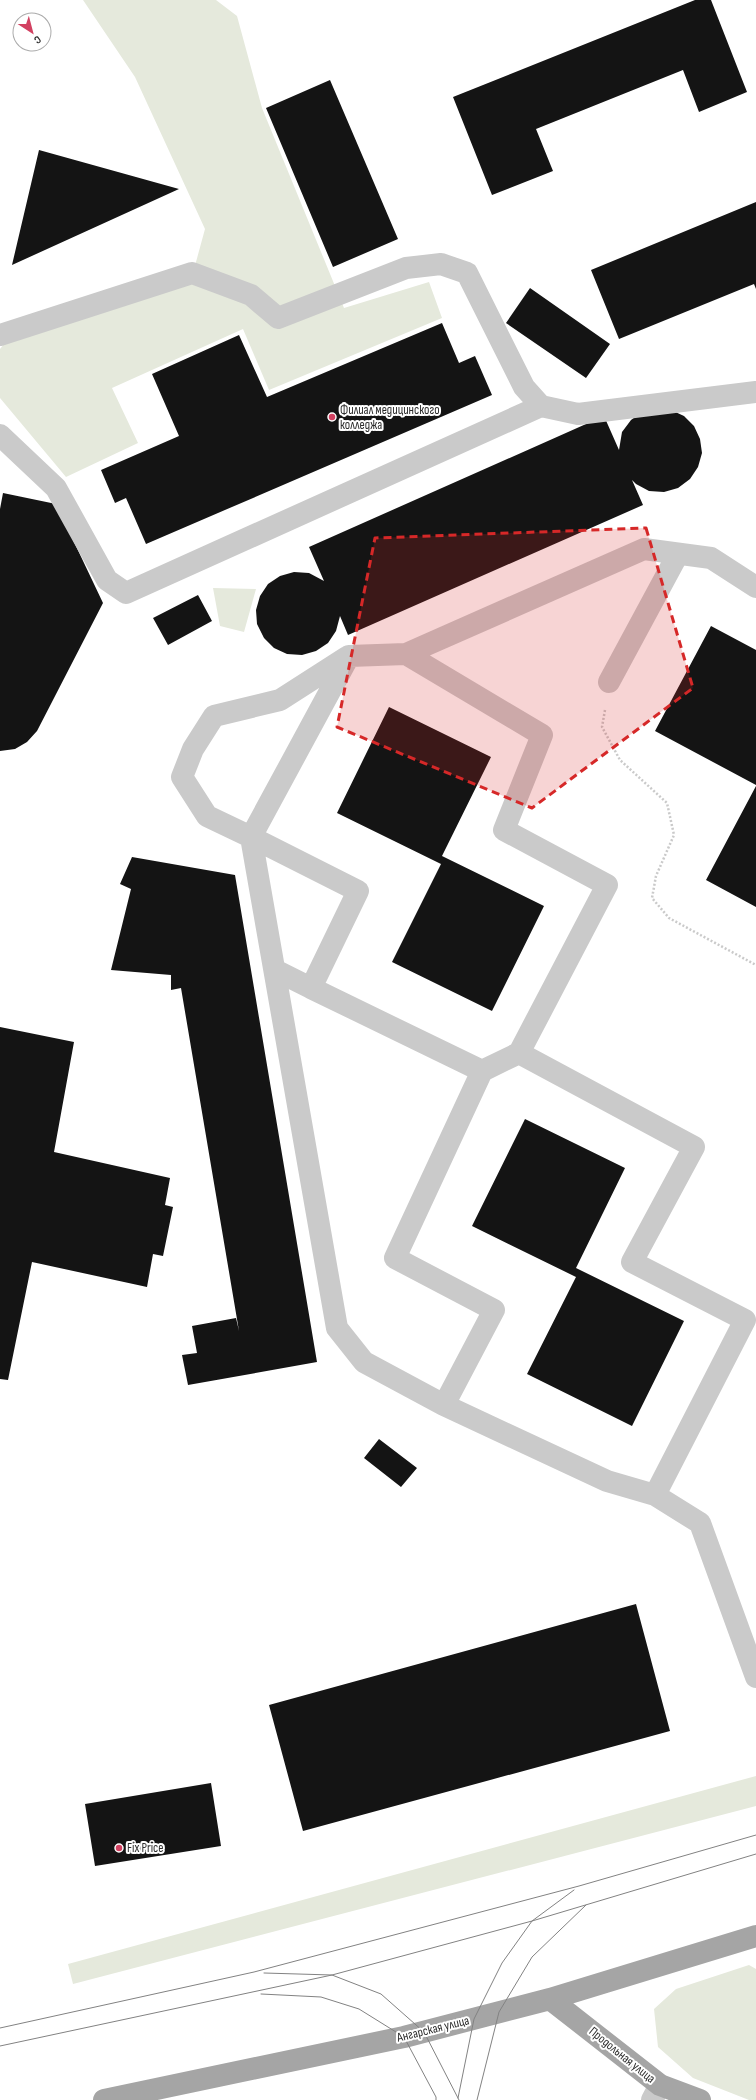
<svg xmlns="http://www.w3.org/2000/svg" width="756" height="2100" font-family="'Sofia Sans Condensed',sans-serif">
	<rect width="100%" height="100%" fill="#fff"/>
	<path fill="#e5e9dc" d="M83,0H216L237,16L262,108L344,308L429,282L442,318L269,390L243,329L112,388L138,443L66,477L0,398V349L4,344L190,284L205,229L135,77Z
		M213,588L256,589L244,632L220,626Z
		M756,1776V1806L73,1984L68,1964Z
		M749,1965L756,1969V2100H749L693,2078L658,2047L654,2009L676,1989Z"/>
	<path fill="#141414" d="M695,0H711L747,92L699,112L683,70L536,129L553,171L492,195L453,97Z
		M330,80L398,239L333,267L266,108Z
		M39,150L179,189L12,265Z
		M756,202V289L754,284L619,339L591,270Z
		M530,288L610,344L586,378L506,323Z
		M442,323L459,363L475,356L492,395L146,544L126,498L115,503L101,470L179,436L152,374L239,335L267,397Z
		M671,410L684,416L694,426L700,439L702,453L698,467L690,479L678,488L664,492L649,491L636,484L632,480L643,505L348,635L340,616L336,631L328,643L316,651L302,655L287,654L274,648L264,638L257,624L256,610L260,596L268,584L280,576L294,572L309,573L324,581L309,547L604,416L619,450L622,432L631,420L642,412Z
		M3,493L56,504L103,603L37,731L27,742L15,749L0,751V509Z
		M198,595L212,621L168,645L153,618Z
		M711,626L756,650V785L655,731Z
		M389,707L491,757L442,856L544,906L492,1011L392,962L441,864L337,813Z
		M756,786V907L706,880Z
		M132,857L235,875L317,1362L188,1385L182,1355L197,1353L192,1326L236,1318L239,1331L181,988L171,990V975L111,970L131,889L120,884Z
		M0,1027L74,1042L54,1152L170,1178L165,1205L173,1207L163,1256L153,1254L147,1287L32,1262L8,1380L0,1379Z
		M525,1119L625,1168L576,1268L684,1321L632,1426L527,1374L576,1277L472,1226Z
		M379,1439L417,1468L401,1487L364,1458Z
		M636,1604L670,1731L303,1831L269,1705Z
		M211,1783L221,1846L95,1866L85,1804Z"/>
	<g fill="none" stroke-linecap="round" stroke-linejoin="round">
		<path stroke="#cacaca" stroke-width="2.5" stroke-dasharray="2 2" stroke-linecap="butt" d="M605,710L602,727L620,760L667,803L674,835L656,876L652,898L669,918L756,965"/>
		<path stroke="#cacaca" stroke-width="22" d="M0,335L192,273L251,295L278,318L406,268L441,264L467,273L524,387L541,406L578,414L756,392
			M0,435L56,488L107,580L126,593L541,406
			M406,654L542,735L504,830L607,885L519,1053
			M347,657L280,700L214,716L193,749L182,777L207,816L251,837L337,1328L364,1362L444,1405
			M609,682L678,554
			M275,970L311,988
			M482,1071L311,988L358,891L251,837L349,656L406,654L644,549L711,558L756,587
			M655,1495L745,1320L632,1262L694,1147L519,1053L482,1071L395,1258L494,1310L444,1405L607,1481L655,1495L700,1523L756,1677
			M652,2100L660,2085"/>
		<path stroke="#a5a5a5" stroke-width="22" d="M550,1999L660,2085L700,2100
			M104,2100L404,2037L550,1999L756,1936"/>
		<path stroke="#828282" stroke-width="1" d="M264,1973L332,1975L381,1994L424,2032L459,2100
			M261,1994L321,1997L359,2009L404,2037L436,2097V2100
			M0,2028L254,1972L579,1886L756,1835
			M0,2046L332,1975L532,1921L756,1854
			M458,2098L474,2019L502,1963L532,1921L574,1890
			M477,2100L499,2012L532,1957L586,1905"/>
	</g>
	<path fill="#d62828" fill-opacity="0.2" stroke="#d62828" stroke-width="3" stroke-dasharray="8 5" stroke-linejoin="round" d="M646,528L693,688L532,808L337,727L375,538Z"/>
	<g fill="#d24161" stroke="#fff" stroke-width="1.5">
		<circle cx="332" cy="417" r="4"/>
		<circle cx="119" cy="1848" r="4"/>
	</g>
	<g text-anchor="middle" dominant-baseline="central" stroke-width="4" stroke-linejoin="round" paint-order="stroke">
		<g font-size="13" fill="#2d2d2d" stroke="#fff" text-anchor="start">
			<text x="340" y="410">Филиал медицинского<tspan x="340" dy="15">колледжа</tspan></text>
			<text x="127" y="1848">Fix Price</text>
		</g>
		<g font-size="13" fill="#2d2d2d" stroke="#fff">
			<text transform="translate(433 2029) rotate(-14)">Ангарская улица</text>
			<text transform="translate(622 2055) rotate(39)">Продольная улица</text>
		</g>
	</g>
	<g transform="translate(32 32) rotate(144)"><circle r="19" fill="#ffffff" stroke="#ababab"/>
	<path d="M0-3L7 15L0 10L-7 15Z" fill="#d24161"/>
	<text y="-6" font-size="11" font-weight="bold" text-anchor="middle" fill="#2d2d2d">С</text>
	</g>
</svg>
